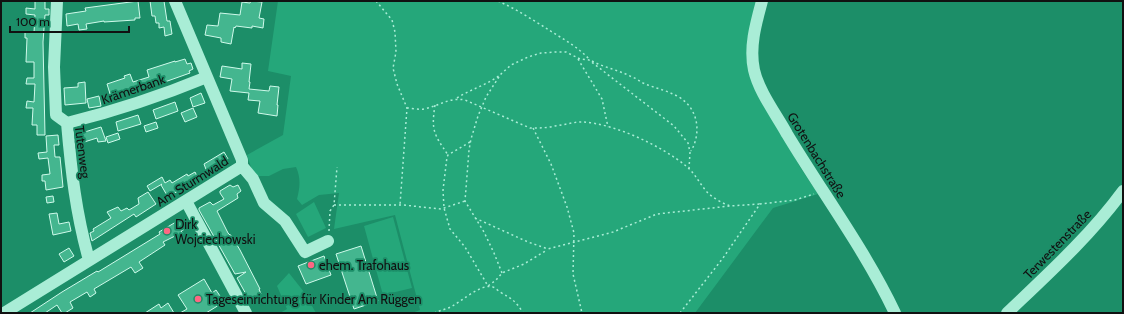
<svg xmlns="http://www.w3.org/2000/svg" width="1124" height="314" font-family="Cabin,sans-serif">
	<rect width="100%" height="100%" fill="#1c8e68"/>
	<path fill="#25a77a" d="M278,1H758L750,72L800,167L818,194L773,208L695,313H412L420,310L395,215L334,229L339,193L319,195L302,205L297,199C300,187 301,178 296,167L283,169L269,176H254L247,155L283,135L291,76L268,71Z
		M314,202L326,228L308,237L296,214Z
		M393,217L412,288L383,295L364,226Z
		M289,273L304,292L316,313H280L287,309L277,286Z"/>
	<path fill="#44b68f" stroke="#cffaeb" d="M35,1H45V9H49V15H45L43,42L45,135H37V125H32L33,108H26L27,101L34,102L35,84H26L27,78H34V62H26L27,38H25V32H34L35,15L26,14V8L35,9Z
		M138,1L140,18H135V20L104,22V21L86,24L87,29L79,30L78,24L67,26L66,14L86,11L85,8Z
		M150,1H164L167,21H170L172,34L165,36L164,27L159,28V23H156L155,16H152Z
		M251,1L262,2L259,18L264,19L263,28L252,26V28L236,26L235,28L234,27L231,44L221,42V38L205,35L207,25L218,26L220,13L240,15L242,2L250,3Z
		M185,59L187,64L191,63L193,69L189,71L190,73L114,100L113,96L111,97L107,84L125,78L124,76L130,74L133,82L149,77L147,70L175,61V62Z
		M242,63L251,64L249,82H250L249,89L269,91L270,86L279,87L277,105H278L277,116L258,113L260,101L248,100L249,93L230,91L232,79L220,77L222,66L242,69Z
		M85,82L86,103L65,105L64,88L78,87V83Z
		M201,93L205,103L193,107L190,98Z
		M99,96L101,106L89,108L87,99Z
		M175,102L178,111L156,119L153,110Z
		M193,108L197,117L185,122L181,113Z
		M138,115L141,124L118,131L116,122Z
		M156,122L158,128L146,132L144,126Z
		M101,127L106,141L98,142L97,138L81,143L78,134Z
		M118,133L120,139L108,143L106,137Z
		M58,135L59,145H54L55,157H60L63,187L46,190L45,181H42V175L50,174L48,158L39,159L38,153L47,152L46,136Z
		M224,152L228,159L207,172L204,164Z
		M195,172L198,178L195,180L197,182L187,188L186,186L168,197L161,185L162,184L150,191L147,186L162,177L165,183L170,180L172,183L187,174L188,176Z
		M230,185L233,187L238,185L241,191L237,194L238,198L217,211L228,233L230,235H231L240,250L260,289H259L261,294L257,296L259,300L252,305L237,278L246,272L235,274L199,210V208L210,202L213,205L224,199L220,193V191Z
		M148,192L156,204L136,217L134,214L92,241L90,233L94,231L93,229L111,218L107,212L118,207L121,211L127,208L129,210L139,204L138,198Z
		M53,196L54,202L47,203L46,197Z
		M57,213L59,224L69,222L71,231L53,235L49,214Z
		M181,219L187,228L181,231L183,234L177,238L175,236L163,242L165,245L139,262L143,268L135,273L131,267L94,289L96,293L90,297L87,292L70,302L73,308L65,313H62L57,305L45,313H30L62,292L97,271L98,272L160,234L159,232Z
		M361,246L378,301L354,309L336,254Z
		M69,248L74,256L64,262L59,254Z
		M324,256L331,275L306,284L298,266Z
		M204,279L212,293L216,290L224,302L206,313H180L187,309L178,295Z
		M168,303L174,313H145L159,304L161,308Z"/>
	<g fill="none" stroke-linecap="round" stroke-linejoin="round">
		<path stroke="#a9edd6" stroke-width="1.5" stroke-dasharray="2 3" stroke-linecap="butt" d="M376,1L392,20L395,32L396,52L393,68L397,84L407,108L400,205
			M498,1C516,9 533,20 549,30C563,39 578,47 589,59
			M578,59L602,99L608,127
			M592,61C605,68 619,70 632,77C636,78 639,81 643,83C654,88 666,90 677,96C698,107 702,132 691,151
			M457,98C471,89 487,85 500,75
			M435,105C431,131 434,134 448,155
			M407,108C412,108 419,110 424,109C439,106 449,97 465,100L530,128C539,128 547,128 555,126C564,125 573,122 582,122C613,123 662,146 686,166C695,173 699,183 707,192C713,198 722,203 730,206
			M533,128L551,164L567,207L574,233L573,274L582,313
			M470,142L448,155L447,157L443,190L444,208L450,229L465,247L488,286L496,280L502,273L524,264L547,250
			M334,205H403L441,209L465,201
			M475,218L528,242L548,249L613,232L657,214L730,206L760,204
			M329,231L330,211L334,205L337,167
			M502,273L494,253L484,232L465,201L469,150L471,139L478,116L486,97L493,86L501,74L511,65L528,57L541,53L556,52H566L580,59L589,60L674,126L688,143L690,152L689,169
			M434,313C441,310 448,309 454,305C463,300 482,283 493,287C496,288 498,291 500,292C512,299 516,301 523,313
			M680,313L723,258L760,204L795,200L814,194"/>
		<path stroke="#a9edd6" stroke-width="12" d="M57,1L54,67L56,115L67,123C71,170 76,214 89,260
			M762,1C756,23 749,47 754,70C759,92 776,114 787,134C823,194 865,250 895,313
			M67,123C115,111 161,96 207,77
			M242,166L253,179L264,203L285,221L305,252L328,241
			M186,201L246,313
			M4,313L242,166V160L175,1
			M1007,313C1048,274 1090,236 1123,191"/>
	</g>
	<g fill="#fe6783" stroke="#1c8e68" stroke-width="1.5">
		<circle cx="167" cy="231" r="4"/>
		<circle cx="311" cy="265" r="4"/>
		<circle cx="198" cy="299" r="4"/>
	</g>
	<g text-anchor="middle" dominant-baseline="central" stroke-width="3.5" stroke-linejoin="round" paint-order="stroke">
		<g font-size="13" fill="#111" stroke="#1c8e68">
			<text transform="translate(133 89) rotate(-19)">Krämerbank</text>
			<text transform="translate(83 152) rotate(83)">Tutenweg</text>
			<text transform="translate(817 155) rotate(58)">Grotenbachstraße</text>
			<text transform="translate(192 181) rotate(-32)">Am Sturmwald</text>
			<text transform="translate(1057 244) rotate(-46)">Terwestenstraße</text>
		</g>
		<g font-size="13" fill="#111" stroke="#1c8e68" text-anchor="start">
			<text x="175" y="224">Dirk<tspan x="175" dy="15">Wojciechowski</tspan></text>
			<text x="319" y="265">ehem. Trafohaus</text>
			<text x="206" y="299">Tageseinrichtung für Kinder Am Rüggen</text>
		</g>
	</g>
	<rect width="1124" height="314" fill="none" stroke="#111111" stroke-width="4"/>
	<path d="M10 26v6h119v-6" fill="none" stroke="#111111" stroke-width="2"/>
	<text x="16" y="26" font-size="12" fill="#111111" stroke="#1c8e68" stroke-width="3" paint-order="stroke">100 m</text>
</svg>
